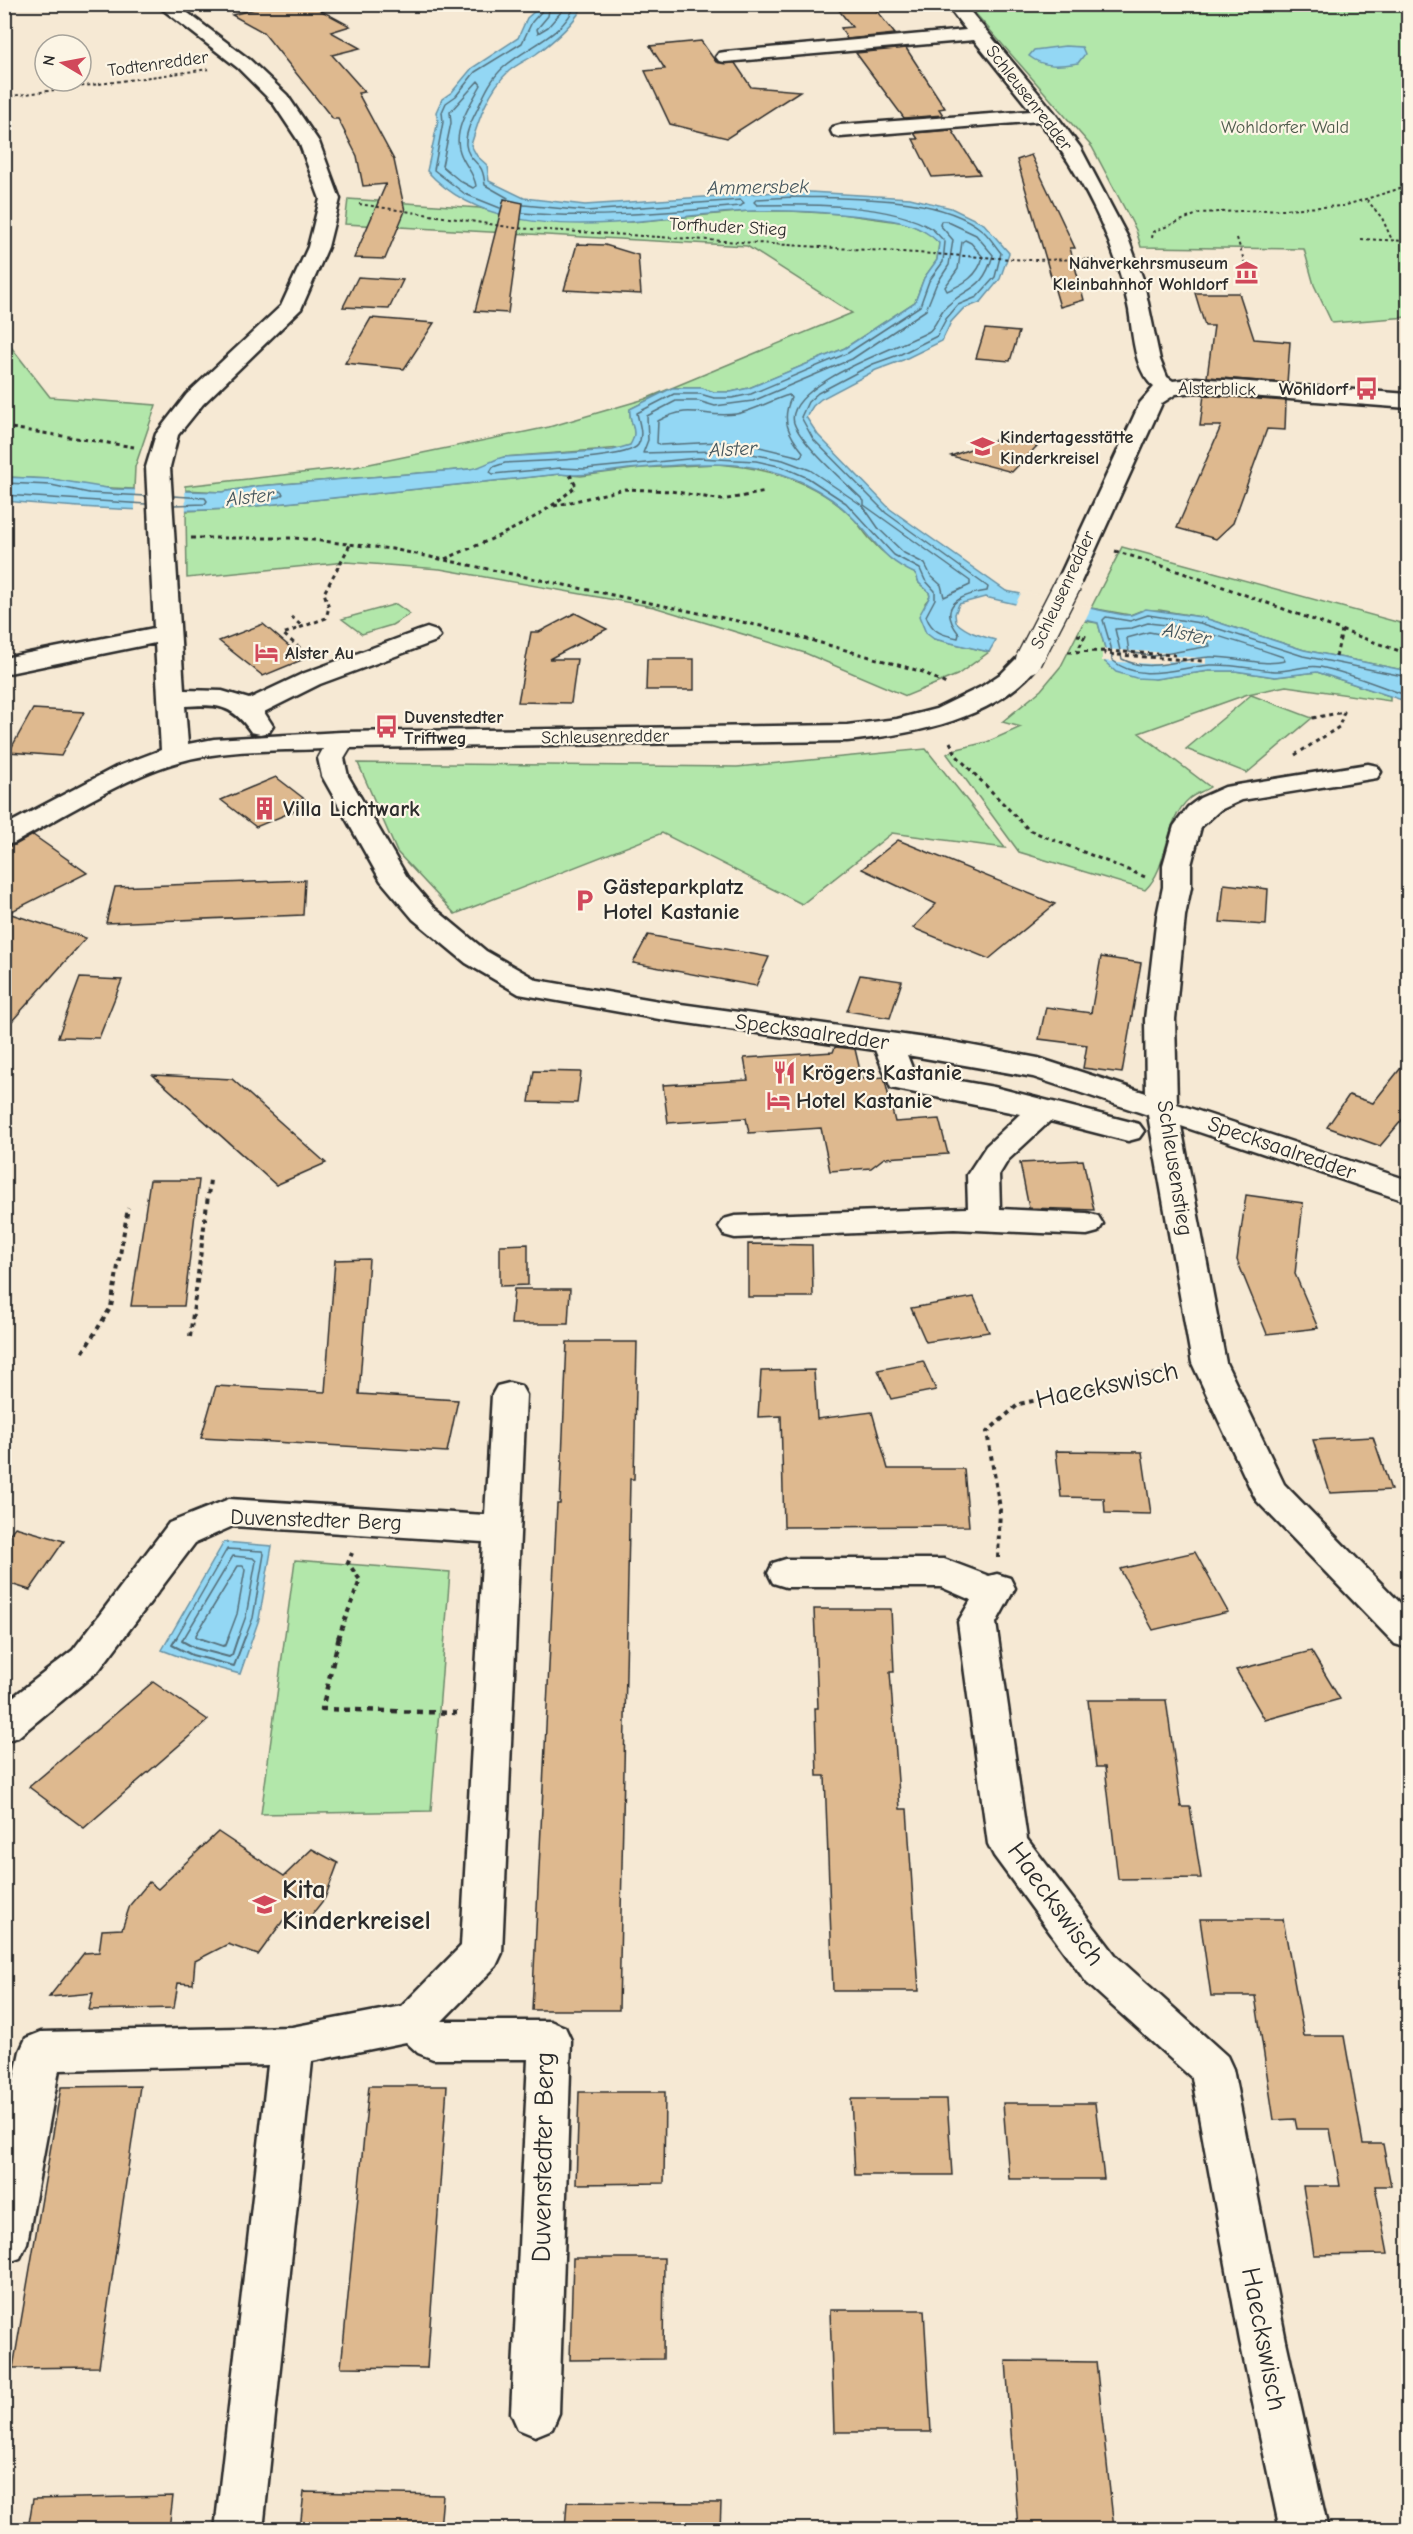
<svg xmlns="http://www.w3.org/2000/svg" width="1413" height="2534" font-family="'Comic Neue',sans-serif">
	<rect width="100%" height="100%" fill="#f6e9d4"/>
	<filter id="ink" filterUnits="userSpaceOnUse"><feTurbulence type="fractalNoise" baseFrequency=".0167" numOctaves="2"/><feDisplacementMap in="SourceGraphic" scale="12" xChannelSelector="R" yChannelSelector="G"/><feConvolveMatrix kernelMatrix="1 2 1 2 8 2 1 2 1" color-interpolation-filters="sRGB"/></filter>
	<g filter="url(#ink)">
		<path fill="#b2e7aa" stroke="#6e896a" stroke-width="1.5" d="M968,5H1408V317L1332,323L1314,285L1304,249L1141,247L1136,230L1092,147Z
			M348,199L480,208L512,217L632,222L749,211H790L841,214L907,223L930,234L939,243L937,260L924,278L915,302L845,348L749,388L731,392H714L702,388H672L630,409C628,424 640,429 631,445L622,448L504,457L480,468L470,469L258,486L222,492L185,490V486L355,467L549,427L645,399L852,313L747,246L345,224Z
			M4,338L50,397L156,405L135,467L134,489L90,487L52,479L5,477Z
			M717,464C768,468 814,480 852,517C858,523 863,531 869,538C883,554 897,565 916,574L919,583L929,592L930,597L925,603L934,639L989,652L957,675L906,696L805,653L654,607L440,569L346,562L187,578L186,511L229,509L560,474L581,476L641,468Z
			M1122,547L1408,625V671L1304,650L1201,617L1159,610L1140,611L1130,615L1091,608Z
			M396,604L410,614L392,625L362,634L342,619Z
			M1084,621L1098,623L1105,648V662L1155,679L1209,671H1235L1275,677L1317,672L1390,696V701L1286,686L1248,694L1139,733L1210,787C1204,791 1195,794 1190,798C1163,821 1170,866 1145,890L1019,852L947,754L953,750L987,742L1021,727L1002,722L1041,690L1061,666Z
			M1251,695L1312,718L1247,773L1186,749Z
			M926,749L1005,848L892,833L802,904L662,833L455,914L397,852L358,763L737,767Z
			M295,1560L450,1572L431,1811L261,1814Z"/>
		<path fill="#93d7f4" stroke="#6992a4" stroke-width="1.5" d="M537,5H581L582,8C571,27 554,41 536,54C527,60 517,64 509,71C488,90 479,119 471,145L477,156L487,165L489,181L524,198L585,205L793,191L910,198L951,208L984,224L1009,253L1000,279L981,302L963,309L951,322L942,341L903,360L876,370L821,399L813,406L806,417L818,435L890,509L1006,591L1124,615H1131L1146,609L1201,617L1304,650L1408,671V702L1317,672L1275,677L1235,671H1209L1155,679L1136,678L1116,672L1105,662V648L1098,623L985,597L959,604L955,614L956,622C968,633 981,636 996,640L989,652L934,639L926,633L919,616L930,596L929,592L919,583L916,574C882,559 877,542 852,517C840,504 820,491 804,483C751,456 684,464 628,469C604,472 583,477 560,474L229,509C154,513 79,508 5,501L4,477L52,479L113,489L222,492L258,486L470,469C484,467 491,460 504,457L613,450L630,445C640,429 628,424 630,409L672,388H702L714,392H731L749,388L845,348L915,302L924,278L937,260L939,243C918,221 889,220 860,216C824,212 787,210 751,211C652,215 503,255 427,171L438,121L436,112L442,99L452,92L472,68L518,38L527,18L536,10Z
			M1065,46L1082,47L1085,54L1078,63C1060,66 1044,68 1029,56L1034,50Z
			M224,1542L272,1546L259,1619L240,1674L191,1661L162,1650Z"/>
		<path fill="#f6e9d4" d="M135,486L185,487L186,514L135,512Z
			M1022,591L1092,606L1083,624L1014,607Z
			M1102,649L1174,653L1175,656L1206,658V664L1168,661V665L1102,661Z"/>
		<g fill="none" stroke-linecap="round" stroke-linejoin="round">
			<path stroke="#55707b" stroke-width="1.5" d="M550,4L548,16L537,29L538,33L548,27L568,4
				M478,81L481,85C471,103 452,131 460,152C464,165 474,172 476,186L473,188L460,181L442,166L451,123L450,112Z
				M793,197C848,199 939,194 983,231C990,237 995,246 1001,253L995,277L977,297L958,305L946,319L937,336L901,354L873,364L818,393L808,402L801,417L813,439L886,513L988,587L987,591C960,595 936,605 959,634L958,638C942,635 932,632 926,616L935,599V591L925,580L920,569L894,555L846,503L808,478L783,467L756,461L698,458L584,469L560,468L493,474L490,472L493,467L505,463C527,461 628,460 638,445C644,435 639,423 637,413L674,394H700L714,398H732L751,394L848,353L920,306L929,281L943,262L945,242C941,238 936,232 932,229C891,203 805,204 757,205L754,202L757,199Z
				M508,198L485,185C484,179 484,172 480,167C474,160 467,155 466,145C465,133 472,120 477,110C484,95 491,78 504,67C529,45 562,37 576,4
				M500,208L465,194L434,170L443,122L442,112L446,103L456,96L475,72L522,43L532,22L541,12L543,4
				M523,213C596,219 668,212 741,206L744,203L741,200L586,211L524,205
				M941,221H946L976,235L993,255C982,294 966,285 943,310C938,317 935,328 928,332C903,346 783,385 794,423C801,444 847,484 864,501V505L970,581V585L944,597L941,585L931,576L925,564L904,553L879,529L863,506L810,470L783,460L747,453L718,451L643,453L648,440L647,416L676,401H698L715,406L753,401L852,359L926,310L936,285L949,265L953,240L940,225Z
				M965,240L971,243L983,257C978,276 964,284 947,291L945,287L958,269L962,242Z
				M789,395L791,398C781,420 788,434 803,452L801,457L747,444L718,442L660,445L657,443L658,421C693,402 702,419 736,414C754,411 771,400 789,395Z
				M4,483L51,485L89,493L146,496
				M280,491L283,494L280,497L254,500L251,497L252,494Z
				M4,495L146,504
				M173,496L205,498L207,501L205,504L174,505
				M1148,623C1195,627 1239,642 1283,657L1285,661C1261,667 1234,656 1210,657C1180,658 1151,674 1122,659L1115,629L1132,628Z
				M1149,632L1209,643L1210,646L1153,656L1129,652L1127,638Z
				M1408,677L1303,656L1200,623L1148,615L1130,621L1106,617L1103,620L1111,647L1112,660C1140,684 1178,667 1210,665C1232,664 1253,669 1274,671C1289,672 1306,664 1320,667C1350,673 1379,686 1408,696
				M176,1638L227,1549L262,1551L264,1554L253,1618L245,1638
				M184,1638L233,1556L253,1558L256,1561L246,1616L238,1638
				M197,1638L196,1635L238,1566H243L245,1570L237,1614L228,1638"/>
			<path stroke="#55707b" stroke-width="2" d="M177,1637L172,1645L192,1655L234,1666L245,1637
				M184,1637L182,1641L195,1648L229,1657L232,1655L238,1637
				M196,1637L223,1646L226,1645L229,1637"/>
		</g>
		<path fill="#deb98f" stroke="#2b2b2b" stroke-width="1.5" d="M273,4H309L350,26L331,32L360,48L332,55L365,92L358,93L394,160L405,211L385,259L354,258L386,184L363,186L357,156L338,119H333L263,32L232,15Z
			M834,4H871L895,34L847,39L841,28L852,27Z
			M701,41L716,62L735,63L751,87L800,91L727,138L670,124L645,71L665,69L650,46Z
			M906,48L945,108L939,109L943,115L904,118L856,53Z
			M952,130L980,174L932,177L913,139H918L914,133Z
			M1031,155L1075,248H1070L1084,300L1060,307L1017,160Z
			M504,199L523,203L508,313L475,311Z
			M577,244L605,245L638,255L641,294L564,290Z
			M358,277L403,280L389,309L343,307Z
			M1195,293H1239L1254,339L1290,342L1287,383L1207,377L1214,326H1205Z
			M371,318L434,323L404,369L345,363Z
			M985,329L1019,332L1010,361L976,358Z
			M1204,395L1286,401L1285,430L1267,429L1233,523L1216,539L1177,528L1221,426H1200Z
			M1004,437L1038,445L1012,472L951,456Z
			M575,613L607,629L549,659H577L571,703L518,702L531,632H539Z
			M263,624L304,659L263,676L219,641Z
			M647,659H694V690H646Z
			M33,709L84,712L61,756L9,752Z
			M276,777L311,804L256,827L221,800Z
			M33,835L87,873L8,913L86,938L4,1030V847L15,845Z
			M898,840L1055,904L989,959L913,928L936,904L862,869Z
			M305,880L303,915L106,923L115,887Z
			M1224,884L1268,889L1266,925L1220,922Z
			M648,935L769,957L756,986L633,963Z
			M1101,957L1141,963L1122,1073L1083,1068L1087,1045L1039,1039L1046,1007L1091,1013Z
			M860,975L902,981L890,1018L847,1011Z
			M80,978L122,980L99,1038L58,1037Z
			M835,1047L855,1049L862,1079L884,1077L895,1122L939,1119L948,1154L884,1158L871,1168L830,1171L821,1128L749,1133L746,1118L668,1123L663,1085L748,1080L744,1058L833,1052Z
			M1408,1059V1113L1380,1146L1327,1127L1349,1095L1373,1103Z
			M534,1071L581,1072L577,1103L529,1102Z
			M153,1075L232,1079L326,1163L276,1185Z
			M1083,1160L1094,1210L1029,1208L1020,1163Z
			M150,1180H199L184,1306H131Z
			M1246,1195L1303,1203L1295,1274L1318,1328L1267,1334L1237,1260Z
			M528,1244V1285L500,1286V1245Z
			M748,1244L812,1245L813,1297H748Z
			M369,1259L359,1394L458,1400L447,1452L201,1438L216,1386L325,1392L335,1260Z
			M514,1289H570L568,1324H511Z
			M974,1297L989,1332L926,1342L911,1308Z
			M567,1342H637L634,1479H630L619,2010H532L557,1504H560Z
			M923,1361L936,1390L891,1399L878,1370Z
			M814,1370L817,1419L872,1412L888,1469H964L969,1526L784,1527L781,1416L758,1417L761,1371Z
			M1373,1437L1391,1490L1330,1493L1313,1440Z
			M1056,1451L1142,1452L1151,1514L1105,1513L1104,1498L1061,1497Z
			M15,1527L64,1541L30,1590L4,1582V1541Z
			M1195,1552L1228,1612L1153,1630L1120,1569Z
			M814,1609H891L894,1672H890L900,1809H907L919,1991H833L825,1776H817L815,1708H818Z
			M1311,1651L1340,1699L1265,1720L1236,1670Z
			M153,1682L208,1720L84,1828L29,1787Z
			M1088,1700H1166L1181,1807H1190L1201,1878L1118,1879L1105,1767H1096Z
			M218,1832L284,1876L312,1849L338,1863L325,1898L310,1917L287,1915L258,1955L228,1944L195,1961L193,1984L178,1983L174,2008L89,2010L93,1993L49,1997L84,1953L99,1952L102,1930L122,1929L130,1905L149,1882L158,1889Z
			M1200,1919H1283L1304,2036H1344L1363,2144H1383L1391,2186H1375L1388,2254L1314,2255L1303,2186H1340L1330,2129H1297L1295,2119L1274,2120L1255,1996H1211Z
			M140,2086L99,2367L13,2368L61,2087Z
			M369,2086H447L427,2368L341,2367Z
			M579,2092H665L664,2183L576,2184Z
			M851,2099H947L952,2175H855Z
			M1003,2103H1095L1104,2179H1009Z
			M573,2258H664L663,2359L570,2360Z
			M830,2310H924L931,2432H834Z
			M1006,2361L1096,2362L1114,2529H1018Z
			M304,2492L443,2495L440,2529H300Z
			M173,2496L169,2529H28L33,2499Z
			M567,2502L721,2503L720,2529H565Z"/>
		<g fill="none" stroke-linecap="round" stroke-linejoin="round">
			<defs>
				<path id="minor" d="M156,4H176L250,60L287,95L319,142L340,199L328,247L301,309L203,404L178,435L170,467L184,690L222,691L249,699L302,674L418,631L427,628L436,631L440,636L436,641L320,684L264,712L273,726L269,732L260,734L251,732C232,704 217,704 185,706L188,744L214,739L341,732L847,725L897,719L936,709L981,687L1002,673L1020,655L1029,652L1038,655L1042,660C1000,720 914,734 847,741L350,748L344,758L348,776L407,877L433,907L486,951L537,980L659,1001L947,1041L1038,1058L1146,1093L1145,1019L1157,916L1163,887V865L1174,826L1188,807L1200,798L1225,787L1368,764L1377,766L1381,772L1377,778L1242,800L1220,810L1201,827L1191,865V887L1185,916L1175,1019L1177,1104L1408,1180V1202L1181,1126L1226,1363L1284,1484L1408,1611V1648L1395,1644L1257,1501L1252,1492L1192,1363L1148,1115L1033,1077L907,1055L914,1073L994,1087L1139,1124L1144,1131L1139,1138L1128,1141L1050,1121L1008,1160L999,1175L1000,1209L1087,1213L1098,1216L1103,1224L1098,1232L1087,1235L954,1229L735,1238L724,1235L719,1227L724,1219L735,1216L968,1208L967,1175L986,1146L1020,1114L891,1088L875,1050L659,1019L519,994L466,963L413,919L381,881L322,776L318,758L323,749C277,751 226,749 182,761C128,775 64,816 14,843L4,845V826L116,767L161,750L155,643L4,674V658L154,628L146,467L156,434L187,394L281,306L308,247L320,199L299,142L273,103L238,68Z
					M946,4H964L1053,111L1080,147L1128,238L1143,279L1160,360L1167,377L1173,381L1196,378L1408,394V408L1196,392L1176,394L1162,403L1080,584L1077,589L1068,591L1059,589L1056,584L1140,403L1154,387C1134,371 1133,334 1129,310C1116,243 1082,174 1039,121L840,137L833,135L831,131L833,127L840,125L1031,111L974,40L725,62L719,61L716,57L719,53L725,52L966,30Z
					M509,1383L521,1386L526,1395L502,1953L496,1966L442,2021H550L565,2027L571,2040L559,2413L552,2429L535,2436L518,2429L511,2413L528,2059H433L418,2053L406,2042L312,2061L263,2530H215L268,2065L59,2070L27,2243L20,2258L4,2264V2127L20,2051L26,2038L41,2032L292,2027L402,2006L461,1946L483,1542L233,1526L195,1543L99,1670L18,1737L4,1741V1704L73,1650L169,1523L229,1499L485,1515L492,1395L497,1386Z
					M786,1559H944L989,1576L997,1574L1010,1578L1015,1588L996,1623L1027,1839L1117,1957L1227,2056L1233,2069L1286,2341L1328,2530H1280L1240,2341L1192,2078L1087,1983L994,1856L988,1844L958,1622L971,1600L941,1587H786L773,1583L768,1573L773,1563Z"/>
			</defs>
			<use href="#minor" stroke="#2b2b2b" stroke-width="5"/>
			<path stroke="#2b2b2b" stroke-width="2" stroke-dasharray="3 3" stroke-linecap="butt" d="M4,97L209,69
				M1367,200L1382,218L1392,240
				M359,204L515,228L1029,260L1095,259
				M1152,238L1153,232L1200,213L1343,206L1408,186
				M1237,238L1245,264
				M1361,239L1408,241"/>
			<path stroke="#2b2b2b" stroke-width="3" stroke-dasharray="4 4" stroke-linecap="butt" d="M4,427L134,447
				M554,506L625,489L671,491L722,500L766,492
				M191,538H295L392,549L761,626L923,672L946,684
				M1115,551C1214,581 1310,620 1408,654
				M445,559C496,537 534,524 576,486L570,475
				M291,617L303,627
				M1077,635L1085,636L1077,652
				M1105,651V654L1203,661
				M1068,652L1105,651L1175,655
				M306,653L283,634L326,618L329,607L324,593L351,543
				M1336,657L1342,630
				M950,742L957,756L1029,830L1145,877
				M1295,755L1339,727L1344,712L1312,718"/>
			<path stroke="#2b2b2b" stroke-width="4" stroke-dasharray="4.5 4.5" stroke-linecap="butt" d="M190,1337L210,1180
				M83,1352L111,1307L128,1208
				M998,1558L1000,1508L987,1432L1019,1404L1175,1370
				M338,1638L360,1580L348,1563L352,1553"/>
			<path stroke="#2b2b2b" stroke-width="4.5" stroke-dasharray="6 6" stroke-linecap="butt" d="M339,1637L322,1709L457,1713"/>
			<use href="#minor" fill="#fcf5e5" fill-rule="evenodd"/>
			<defs>
				<path id="minor-bridge" d="M1029,660L1068,584"/>
			</defs>
			<use href="#minor-bridge" stroke="#2b2b2b" stroke-width="29" stroke-linecap="butt"/>
			<use href="#minor-bridge" stroke="#fcf5e5" stroke-width="26"/>
		</g>
	</g>
	<defs>
		<symbol id="museum-bare" viewBox="-9 -9 18 18"><path d="M0-6L6-3V-2H-6V-3ZM-5-1h2V3h-2ZM-1-1h2V3h-2ZM3-1h2V3H3ZM-6 4H6V6H-6Z" fill="#d1495b" stroke="#fcf5e5" stroke-width="2.5" paint-order="stroke"/></symbol>
		<symbol id="bus-bare" viewBox="-9 -9 18 18"><path d="M-5-6H5V4H4V6H2V4H-2V6H-4V4H-5ZM-3.5-4V0h7V-4ZM-3.5 1.2v1.5H-2V1.2ZM2 1.2v1.5H3.5V1.2Z" fill="#d1495b" stroke="#fcf5e5" stroke-width="2.5" paint-order="stroke"/></symbol>
		<symbol id="school-bare" viewBox="-9 -9 18 18"><path d="M0-5L7-2L0 1L-7-2ZM-4 1L0 2.5L4 1V4Q0 6-4 4Z" fill="#d1495b" stroke="#fcf5e5" stroke-width="2.5" paint-order="stroke"/></symbol>
		<symbol id="hotel-bare" viewBox="-9 -9 18 18"><path d="M-6-4.5h1.5V1H6V5H4.5V3h-9V5H-6ZM-4 0a1.8 1.8 0 1 1 3.6 0ZM.5 0V-2.5h3Q6-2.5 6 0Z" fill="#d1495b" stroke="#fcf5e5" stroke-width="2.5" paint-order="stroke"/></symbol>
		<symbol id="building-bare" viewBox="-9 -9 18 18"><path d="M-4-6H4V6H1V3H-1V6H-4ZM-2.5-4.3h1.7v1.8h-1.7ZM.8-4.3h1.7v1.8H.8ZM-2.5-1h1.7V.8h-1.7ZM.8-1h1.7V.8H.8Z" fill="#d1495b" stroke="#fcf5e5" stroke-width="2.5" paint-order="stroke"/></symbol>
		<symbol id="parking-bare" viewBox="-9 -9 18 18"><path d="M-3.5-5.5H1a3.5 3.5 0 0 1 0 7H-1V5.5H-3.5ZM-1-3.4V-.6H.8a1.4 1.4 0 0 0 0-2.8Z" fill="#d1495b" stroke="#fcf5e5" stroke-width="2.5" paint-order="stroke"/></symbol>
		<symbol id="restaurant-bare" viewBox="-9 -9 18 18"><path d="M-5-6h1v4h1v-4h1v4h1v-4h1v5L-1.5 .5V6h-2V.5L-5-1ZM5-6V6H3V1.5H1.5Q1.5-4 5-6Z" fill="#d1495b" stroke="#fcf5e5" stroke-width="2.5" paint-order="stroke"/></symbol>
	</defs>
	<g fill-rule="evenodd">
		<use href="#museum-bare" x="1230" y="256" width="33" height="33"/>
		<use href="#bus-bare" x="1350" y="372" width="33" height="33"/>
		<use href="#school-bare" x="966" y="430" width="33" height="33"/>
		<use href="#hotel-bare" x="250" y="636" width="33" height="33"/>
		<use href="#bus-bare" x="370" y="710" width="33" height="33"/>
		<use href="#building-bare" x="248" y="792" width="33" height="33"/>
		<use href="#parking-bare" x="568" y="884" width="33" height="33"/>
		<use href="#restaurant-bare" x="768" y="1056" width="33" height="33"/>
		<use href="#hotel-bare" x="762" y="1084" width="33" height="33"/>
		<use href="#school-bare" x="248" y="1888" width="33" height="33"/>
	</g>
	<g text-anchor="middle" dominant-baseline="central" stroke-width="4.5" stroke-linejoin="round" paint-order="stroke">
		<g font-size="18" fill="#2b2b2b" stroke="#fcf5e5">
			<text transform="translate(158 64) rotate(-8)">Todtenredder</text>
			<text transform="translate(1029 98) rotate(52)">Schleusenredder</text>
			<text transform="translate(728 227) rotate(3)">Torfhuder Stieg</text>
			<text transform="translate(1217 389) rotate(1)">Alsterblick</text>
			<text transform="translate(1063 590) rotate(-65)">Schleusenredder</text>
			<text transform="translate(605 737) rotate(-1)">Schleusenredder</text>
		</g>
		<g font-size="18" fill="#4d5a4b" stroke="#fcf5e5">
			<text x="1285" y="127">Wohldorfer Wald</text>
		</g>
		<g font-size="18" font-weight="bold" fill="#2b2b2b" stroke="#fcf5e5" text-anchor="start">
			<text x="1228" y="263" text-anchor="end">Nahverkehrsmuseum<tspan x="1228" dy="21">Kleinbahnhof Wohldorf</tspan></text>
			<text x="1348" y="389" text-anchor="end">Wohldorf</text>
			<text x="1000" y="437">Kindertagesstätte<tspan x="1000" dy="21">Kinderkreisel</tspan></text>
			<text x="285" y="653">Alster Au</text>
			<text x="404" y="717">Duvenstedter<tspan x="404" dy="21">Triftweg</tspan></text>
		</g>
		<g font-size="20" font-style="italic" fill="#45565d" stroke="#fcf5e5">
			<text transform="translate(758 187) rotate(-1)">Ammersbek</text>
			<text transform="translate(733 449) rotate(-3)">Alster</text>
			<text transform="translate(250 497) rotate(-6)">Alster</text>
			<text transform="translate(1187 634) rotate(12)">Alster</text>
		</g>
		<g font-size="22" font-weight="bold" fill="#2b2b2b" stroke="#fcf5e5" text-anchor="start">
			<text x="283" y="809">Villa Lichtwark</text>
			<text x="603" y="887">Gästeparkplatz<tspan x="603" dy="25">Hotel Kastanie</tspan></text>
			<text x="802" y="1073">Krögers Kastanie</text>
			<text x="796" y="1101">Hotel Kastanie</text>
		</g>
		<g font-size="22" fill="#2b2b2b" stroke="#fcf5e5">
			<text transform="translate(812 1032) rotate(8)">Specksaalredder</text>
			<text transform="translate(1282 1148) rotate(19)">Specksaalredder</text>
			<text transform="translate(1175 1168) rotate(81)">Schleusenstieg</text>
			<text transform="translate(316 1520) rotate(2)">Duvenstedter Berg</text>
		</g>
		<g font-size="27" fill="#2b2b2b" stroke="#fcf5e5">
			<text transform="translate(1107 1385) rotate(-12)">Haeckswisch</text>
			<text transform="translate(1056 1904) rotate(54)">Haeckswisch</text>
			<text transform="translate(543 2157) rotate(-89)">Duvenstedter Berg</text>
			<text transform="translate(1264 2339) rotate(79)">Haeckswisch</text>
		</g>
		<g font-size="27" font-weight="bold" fill="#2b2b2b" stroke="#fcf5e5" text-anchor="start">
			<text x="282" y="1889">Kita<tspan x="282" dy="31">Kinderkreisel</tspan></text>
		</g>
	</g>
	<rect width="1413" height="2534" fill="none" stroke="#fcf5e5" stroke-width="24"/>
	<rect x="12" y="12" width="1389" height="2510" fill="none" stroke="#2b2b2b" stroke-width="2" filter="url(#ink)"/>
	<g transform="translate(63 63) rotate(280)"><circle r="28" fill="#fcf5e5" stroke="#a8a49b" stroke-width="1.5"/>
	<path d="M0-4.5L10 22L0 15L-10 22Z" fill="#d1495b"/>
	<text y="-9" font-size="16" font-weight="bold" text-anchor="middle" fill="#2b2b2b">N</text>
	</g>
</svg>
